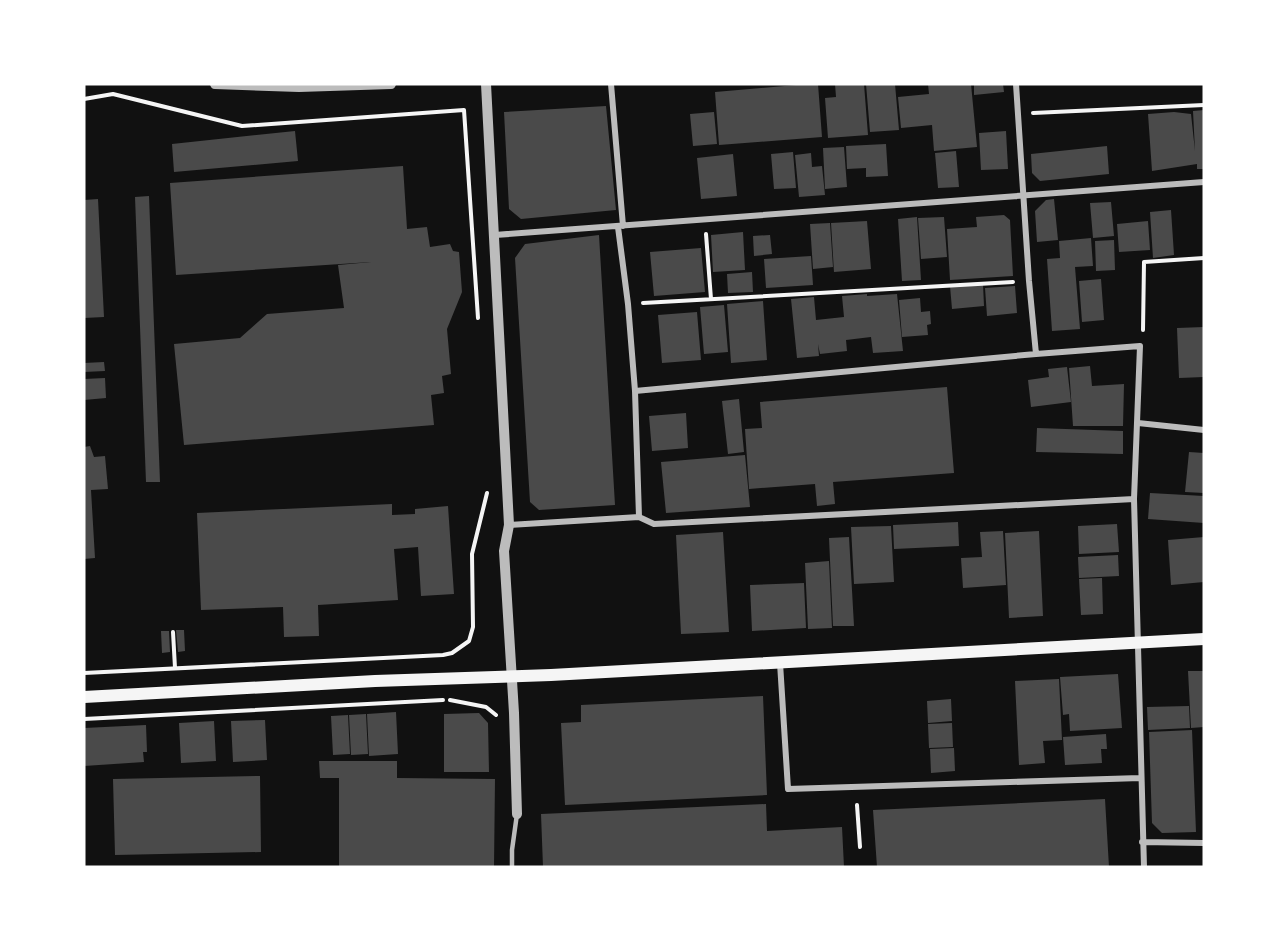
<svg xmlns="http://www.w3.org/2000/svg" width="1288" height="951" font-family="'Nunito Sans',sans-serif">
	<rect width="100%" height="100%" fill="#111"/>
	<path fill="#4a4a4a" d="M807,84H818L822,137L719,145L715,92Z
		M835,84H864L868,135L828,138L825,98L836,97Z
		M866,84H895L899,130L870,132Z
		M928,84H971L977,147L934,151L932,125L901,128L898,97L929,94Z
		M974,84H1003L1004,92L974,95Z
		M606,106L616,210L521,219L509,209L504,112Z
		M1204,110V169H1197V164L1152,171L1148,114L1174,112L1191,114L1195,151L1193,111Z
		M714,112L717,144L693,146L690,114Z
		M295,131L298,161L174,172L172,144Z
		M1006,131L1008,169L981,170L979,133Z
		M886,144L888,176L866,177V168L847,169L846,146Z
		M1107,146L1109,174L1040,181L1032,173L1031,154Z
		M844,147L847,187L825,189L823,148Z
		M956,151L959,187L938,188L935,153Z
		M793,152L796,188L774,189L771,154Z
		M811,153L812,167L822,166L825,195L799,197L795,155Z
		M733,154L737,196L701,199L697,158Z
		M403,166L407,229L427,227L430,247L450,244L453,251L459,252L462,292L447,329L451,374L442,376L444,393L431,395L434,425L184,445L174,344L240,338L267,314L344,308L338,265L371,262L176,275L170,183Z
		M149,196L160,482H146L135,197Z
		M98,199L104,317L84,318V200Z
		M1054,199L1058,240L1037,242L1035,211L1046,200Z
		M1111,202L1114,236L1093,238L1090,203Z
		M1171,210L1174,255L1153,258L1150,212Z
		M1004,215L1010,220L1013,276L950,280L947,229L977,227L976,217Z
		M917,217L921,280L902,281L898,219Z
		M944,217L947,257L921,259L918,218Z
		M867,221L871,269L834,272L831,223Z
		M1148,221L1150,250L1119,252L1117,224Z
		M830,223L833,267L813,269L810,224Z
		M743,232L745,270L713,272L711,235Z
		M599,235L615,505L539,510L530,502L515,258L525,244Z
		M770,235L772,254L754,256L753,236Z
		M1091,238L1093,266L1075,267L1080,329L1052,331L1047,259L1060,258L1059,241Z
		M1114,240L1115,270L1096,271L1095,241Z
		M701,248L705,292L654,296L650,252Z
		M811,256L813,285L766,288L764,259Z
		M752,272L753,292L728,293L727,274Z
		M1101,279L1104,320L1082,322L1079,281Z
		M983,284L984,306L952,309L950,286Z
		M1015,286L1017,313L987,316L985,288Z
		M867,294V296L897,294L903,351L873,353L871,337L846,340L847,351L820,354L818,344L819,356L797,358L791,299L814,297L816,320L844,317L842,296Z
		M920,298L921,312L930,311L931,324L927,325L928,335L902,337L899,300Z
		M763,301L767,360L731,363L727,304Z
		M724,305L728,352L704,354L700,307Z
		M697,312L701,360L662,363L658,315Z
		M1204,327V377L1179,378L1177,328Z
		M104,362L105,371L84,372V363Z
		M1090,366L1092,386L1124,384L1123,426H1073L1069,368Z
		M1067,367L1071,402L1031,407L1028,380L1049,377L1048,369Z
		M105,378L106,398L84,400V379Z
		M947,387L954,473L833,482L835,504L817,506L815,484L749,489L745,429L762,428L760,402Z
		M739,399L744,452L728,454L722,401Z
		M686,413L688,448L652,451L649,416Z
		M1037,428L1123,431V454L1036,452Z
		M90,446L94,457L105,456L108,489L91,490L95,558L84,559V447Z
		M1189,452L1204,453V493L1185,492Z
		M745,455L750,507L666,513L661,462Z
		M1150,493L1204,496V523L1148,519Z
		M392,504V515L415,514V509L448,506L454,594L421,596L418,547L394,549L398,600L318,605L319,636L284,637L283,607L201,610L197,513Z
		M958,522L959,546L894,549L893,525Z
		M1117,524L1119,552L1079,554L1078,526Z
		M891,526L894,582L854,584L851,527Z
		M1003,531L1006,585L963,588L961,558L982,557L980,532Z
		M1039,531L1043,616L1009,618L1005,533Z
		M723,532L729,632L681,634L676,535Z
		M849,537L854,626H833L829,538Z
		M1204,537V582L1171,585L1168,540Z
		M1118,555L1119,576L1079,578L1078,557Z
		M829,561L832,628L808,629L805,563Z
		M1102,578L1103,614L1081,615L1079,579Z
		M804,583L806,628L752,631L750,585Z
		M176,630H184L185,651L178,652Z
		M161,631H169L170,652L162,653Z
		M1188,671H1204V727L1191,728Z
		M1118,674L1122,728L1070,731L1069,714L1063,715L1060,677Z
		M1059,679L1062,740L1043,741L1045,763L1019,765L1015,681Z
		M763,696L767,795L565,805L561,723L581,722V705Z
		M951,699L952,721L928,723L927,701Z
		M1189,706L1190,728L1148,730L1147,707Z
		M396,712L398,754L369,756L367,714Z
		M479,713L488,723L489,772H444V714Z
		M366,714L368,754L351,755L349,715Z
		M348,715L350,754L333,755L331,716Z
		M265,720L267,760L233,762L231,721Z
		M214,721L216,761L181,763L179,723Z
		M952,723L953,747L929,748L928,724Z
		M146,725L147,752H143L144,762L84,766V728Z
		M1192,730L1196,832L1162,833L1152,823L1149,732Z
		M1106,734L1107,749H1101L1102,763L1065,765L1063,737Z
		M954,748L955,771L931,773L930,749Z
		M319,761H397V778L495,779L494,867H339V778H320Z
		M260,776L261,852L115,855L113,779Z
		M1105,799L1109,867H877L873,810Z
		M766,804L767,831L842,827L844,867H543L541,814Z"/>
	<g fill="none" stroke-linecap="round" stroke-linejoin="round">
		<path stroke="#f5f5f5" stroke-width="4" d="M84,99L113,94L242,126L464,110L478,318
			M1033,113L1204,105
			M706,234L711,299
			M643,303L1013,282
			M1143,330L1144,262L1204,258
			M173,632L175,668
			M84,673L443,655L452,653L469,641L473,627L472,554L487,493
			M450,700L486,707L496,715
			M84,719L443,700
			M857,805L860,847"/>
		<path stroke="#bcbcbc" stroke-width="4.5" d="M512,867V850L517,814"/>
		<path stroke="#bcbcbc" stroke-width="6" d="M611,84L623,226
			M1016,84L1029,281L1036,354
			M495,235L1204,182
			M635,391L1036,354L1140,346L1134,499L1144,867
			M1138,423L1204,430
			M639,517L654,524L1134,499
			M509,525L639,517L635,391L628,304L618,227
			M780,663L788,789L1140,778
			M1142,842L1204,843"/>
		<path stroke="#bcbcbc" stroke-width="10" d="M215,84L299,87L391,84
			M486,84L509,525L504,551L514,713L517,814"/>
		<path stroke="#f5f5f5" stroke-width="12" d="M84,697L375,681L551,675L1204,639"/>
	</g>
	<rect width="1288" height="951" fill="none" stroke="#ffffff" stroke-width="171"/>
</svg>
